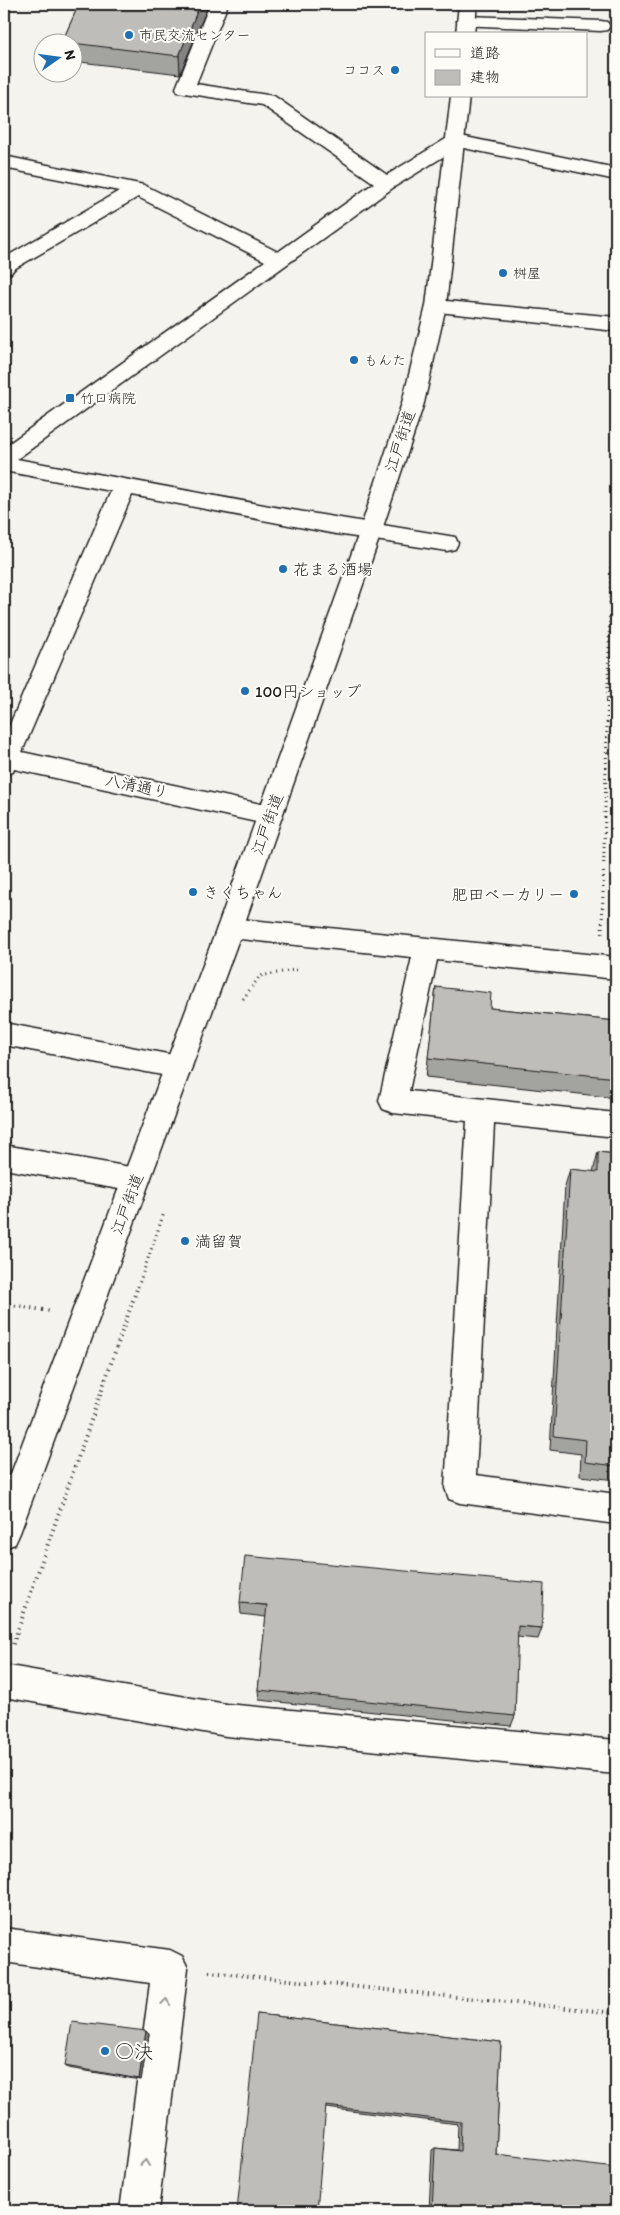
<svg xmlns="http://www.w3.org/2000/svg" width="620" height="2215" font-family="Itim,'Klee One',sans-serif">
	<rect width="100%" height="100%" fill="#f4f3ee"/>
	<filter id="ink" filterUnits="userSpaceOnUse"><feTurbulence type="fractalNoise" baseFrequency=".02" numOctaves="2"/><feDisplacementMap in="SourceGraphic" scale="10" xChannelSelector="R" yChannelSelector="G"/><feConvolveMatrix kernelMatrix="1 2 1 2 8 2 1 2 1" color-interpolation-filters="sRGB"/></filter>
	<g filter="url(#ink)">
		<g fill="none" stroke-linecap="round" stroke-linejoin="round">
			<defs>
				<path id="minor" d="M210,4H228L196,84L274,96L387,175L449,137L456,135L616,168V180L459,147L394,187L17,459L280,508L455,537L458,543L455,549L447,551L336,534L132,495L22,752L279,808L282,815L279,822L270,825L14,769L13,772L4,774V738L111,491L4,471V447L265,261L138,197L14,269L11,273L4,275V258L119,191L4,168V156L144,185L278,252L374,183L262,105L178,92L176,88Z
					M466,16L601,21L607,22L610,26L607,30L601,31L460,25L457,21L460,17Z
					M436,300L616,317V331L429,311L426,306L429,301Z
					M230,918L616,957V979L437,960L409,1091L616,1113V1137L494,1124L476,1475L616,1494V1524L460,1503L449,1499L445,1488L467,1121L393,1113L383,1109L379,1101L412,957L230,938L221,935L217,928L221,921Z
					M4,1023L178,1056L188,1059L192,1067L188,1075L178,1078L4,1045Z
					M4,1145L136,1168L146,1171L150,1180L146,1189L136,1192L4,1169Z
					M4,1665L226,1704L616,1740V1774L226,1736L4,1697Z
					M4,1928L170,1950L182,1956L188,1968L158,2211H120L150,1983L4,1962Z"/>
				<path id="major" d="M459,4H477L474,34H456Z
					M451,96H469L446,306L424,403L381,533L243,928L20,1533L15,1544L4,1548V1492L217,928L359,533L402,403L426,306Z"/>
			</defs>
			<use href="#minor" stroke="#1c1c1c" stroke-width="3"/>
			<use href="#major" stroke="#1c1c1c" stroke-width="3"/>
			<path stroke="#1c1c1c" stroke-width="2.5" stroke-dasharray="0.5 2.5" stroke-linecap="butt" d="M611,564L613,500H616"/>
			<path stroke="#1c1c1c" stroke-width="3" stroke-dasharray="1 4" stroke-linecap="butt" d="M606,700H616
				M602,933L611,563
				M243,999L260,976L300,969
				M138,1287L164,1213"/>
			<path stroke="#1c1c1c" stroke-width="4" stroke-dasharray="1 4.5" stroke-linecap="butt" d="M4,1304L50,1311
				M13,1644L138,1286
				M209,1972L616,2013"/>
			<use href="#minor" fill="#fdfcf7" fill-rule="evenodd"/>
			<use href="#major" fill="#fdfcf7" fill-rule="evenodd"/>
		</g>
		<path fill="#a3a3a0" stroke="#1c1c1c" d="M79,4H208V6L180,74L72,61V42H62Z
			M436,987L490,1008L616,1021V1098L426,1077Z
			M598,1152L616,1154V1480L580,1476L581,1454L550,1450L565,1186L570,1169L593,1172Z
			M240,1603L542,1628L538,1639L517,1637L515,1716L511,1726L259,1700L258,1690L266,1617L241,1614Z
			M257,2014L501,2042L496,2154L616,2211H429L432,2150L435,2148L457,2150L458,2124L326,2108Z
			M146,2031L149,2034L141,2080L68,2068L65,2066Z"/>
		<path fill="#858482" stroke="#1c1c1c" d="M200,4H208V6L180,74L179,56Z
			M146,2031L149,2034L141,2080L139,2079Z"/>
		<path fill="#bebdba" stroke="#1c1c1c" d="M79,4H200L179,56L72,43V42H62Z
			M436,987L491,993L490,1008L616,1021V1078L428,1058Z
			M598,1152L616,1154V1466L585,1462L586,1440L554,1436L570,1169L598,1172Z
			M245,1556L544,1584L542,1628L518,1626L515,1716L258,1690L267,1605L240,1603Z
			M257,2014L501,2042L496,2154L616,2168V2211H432L435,2148L460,2151L461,2122L326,2106L317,2211H237Z
			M72,2022L146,2031L139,2079L65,2066Z"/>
		<defs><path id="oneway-chevron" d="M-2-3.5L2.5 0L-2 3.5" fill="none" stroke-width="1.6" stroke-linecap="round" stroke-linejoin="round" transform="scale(1.25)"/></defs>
		<g stroke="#989794">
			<use href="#oneway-chevron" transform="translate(166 2002) rotate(-83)"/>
			<use href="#oneway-chevron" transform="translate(145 2163) rotate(-83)"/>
		</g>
	</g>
	<g fill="#1f6fb2" stroke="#fdfcf7" stroke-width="2">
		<circle cx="129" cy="35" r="5"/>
		<circle cx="395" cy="70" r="5"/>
		<circle cx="503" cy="273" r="5"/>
		<circle cx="354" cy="360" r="5"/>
		<rect x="65" y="393" width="10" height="10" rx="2.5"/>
		<circle cx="283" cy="569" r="5"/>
		<circle cx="245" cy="691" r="5"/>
		<circle cx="193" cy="892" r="5"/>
		<circle cx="574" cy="894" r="5"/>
		<circle cx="185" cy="1241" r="5"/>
		<circle cx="105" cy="2051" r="5"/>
	</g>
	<g text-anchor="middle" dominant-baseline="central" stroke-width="4" stroke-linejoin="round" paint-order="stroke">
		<g font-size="14" fill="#1c1c1c" stroke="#fdfcf7" text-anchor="start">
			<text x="139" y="35">市民交流センター</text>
			<text x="385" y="70" text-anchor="end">ココス</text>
			<text x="513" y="273">桝屋</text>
			<text x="364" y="360">もんた</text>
			<text x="80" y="398">竹口病院</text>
		</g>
		<g font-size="16" fill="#1c1c1c" stroke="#fdfcf7">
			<text transform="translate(400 441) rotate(-72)">江戸街道</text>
			<text transform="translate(137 786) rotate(12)">八清通り</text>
			<text transform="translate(267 824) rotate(-70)">江戸街道</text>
			<text transform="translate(127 1204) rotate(-69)">江戸街道</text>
		</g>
		<g font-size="16" fill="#1c1c1c" stroke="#fdfcf7" text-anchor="start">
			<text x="293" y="569">花まる酒場</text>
			<text x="255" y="691">100円ショップ</text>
			<text x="203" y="892">きくちゃん</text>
			<text x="564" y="894" text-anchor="end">肥田ベーカリー</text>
			<text x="195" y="1241">満留賀</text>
		</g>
		<g font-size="19" fill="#1c1c1c" stroke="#fdfcf7" text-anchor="start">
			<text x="115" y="2051">○決</text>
		</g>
	</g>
	<rect width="620" height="2215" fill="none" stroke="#fdfcf7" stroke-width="20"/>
	<rect x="10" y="10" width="600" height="2195" fill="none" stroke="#1c1c1c" stroke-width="2" filter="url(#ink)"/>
	<rect x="425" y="32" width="162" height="65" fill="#fdfcf7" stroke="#a3a29f"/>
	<rect x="435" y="49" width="25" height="8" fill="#fdfcf7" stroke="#a3a29f"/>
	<text x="470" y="58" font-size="15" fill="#1c1c1c">道路</text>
	<rect x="435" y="70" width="25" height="15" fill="#bebdba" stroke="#a3a29f"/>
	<text x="470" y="82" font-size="15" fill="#1c1c1c">建物</text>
	<g transform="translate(58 58) rotate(76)"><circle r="24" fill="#fdfcf7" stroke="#a3a29f"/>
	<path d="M0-4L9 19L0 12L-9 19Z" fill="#1f6fb2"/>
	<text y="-8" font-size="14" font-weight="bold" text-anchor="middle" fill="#1c1c1c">N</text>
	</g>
</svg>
